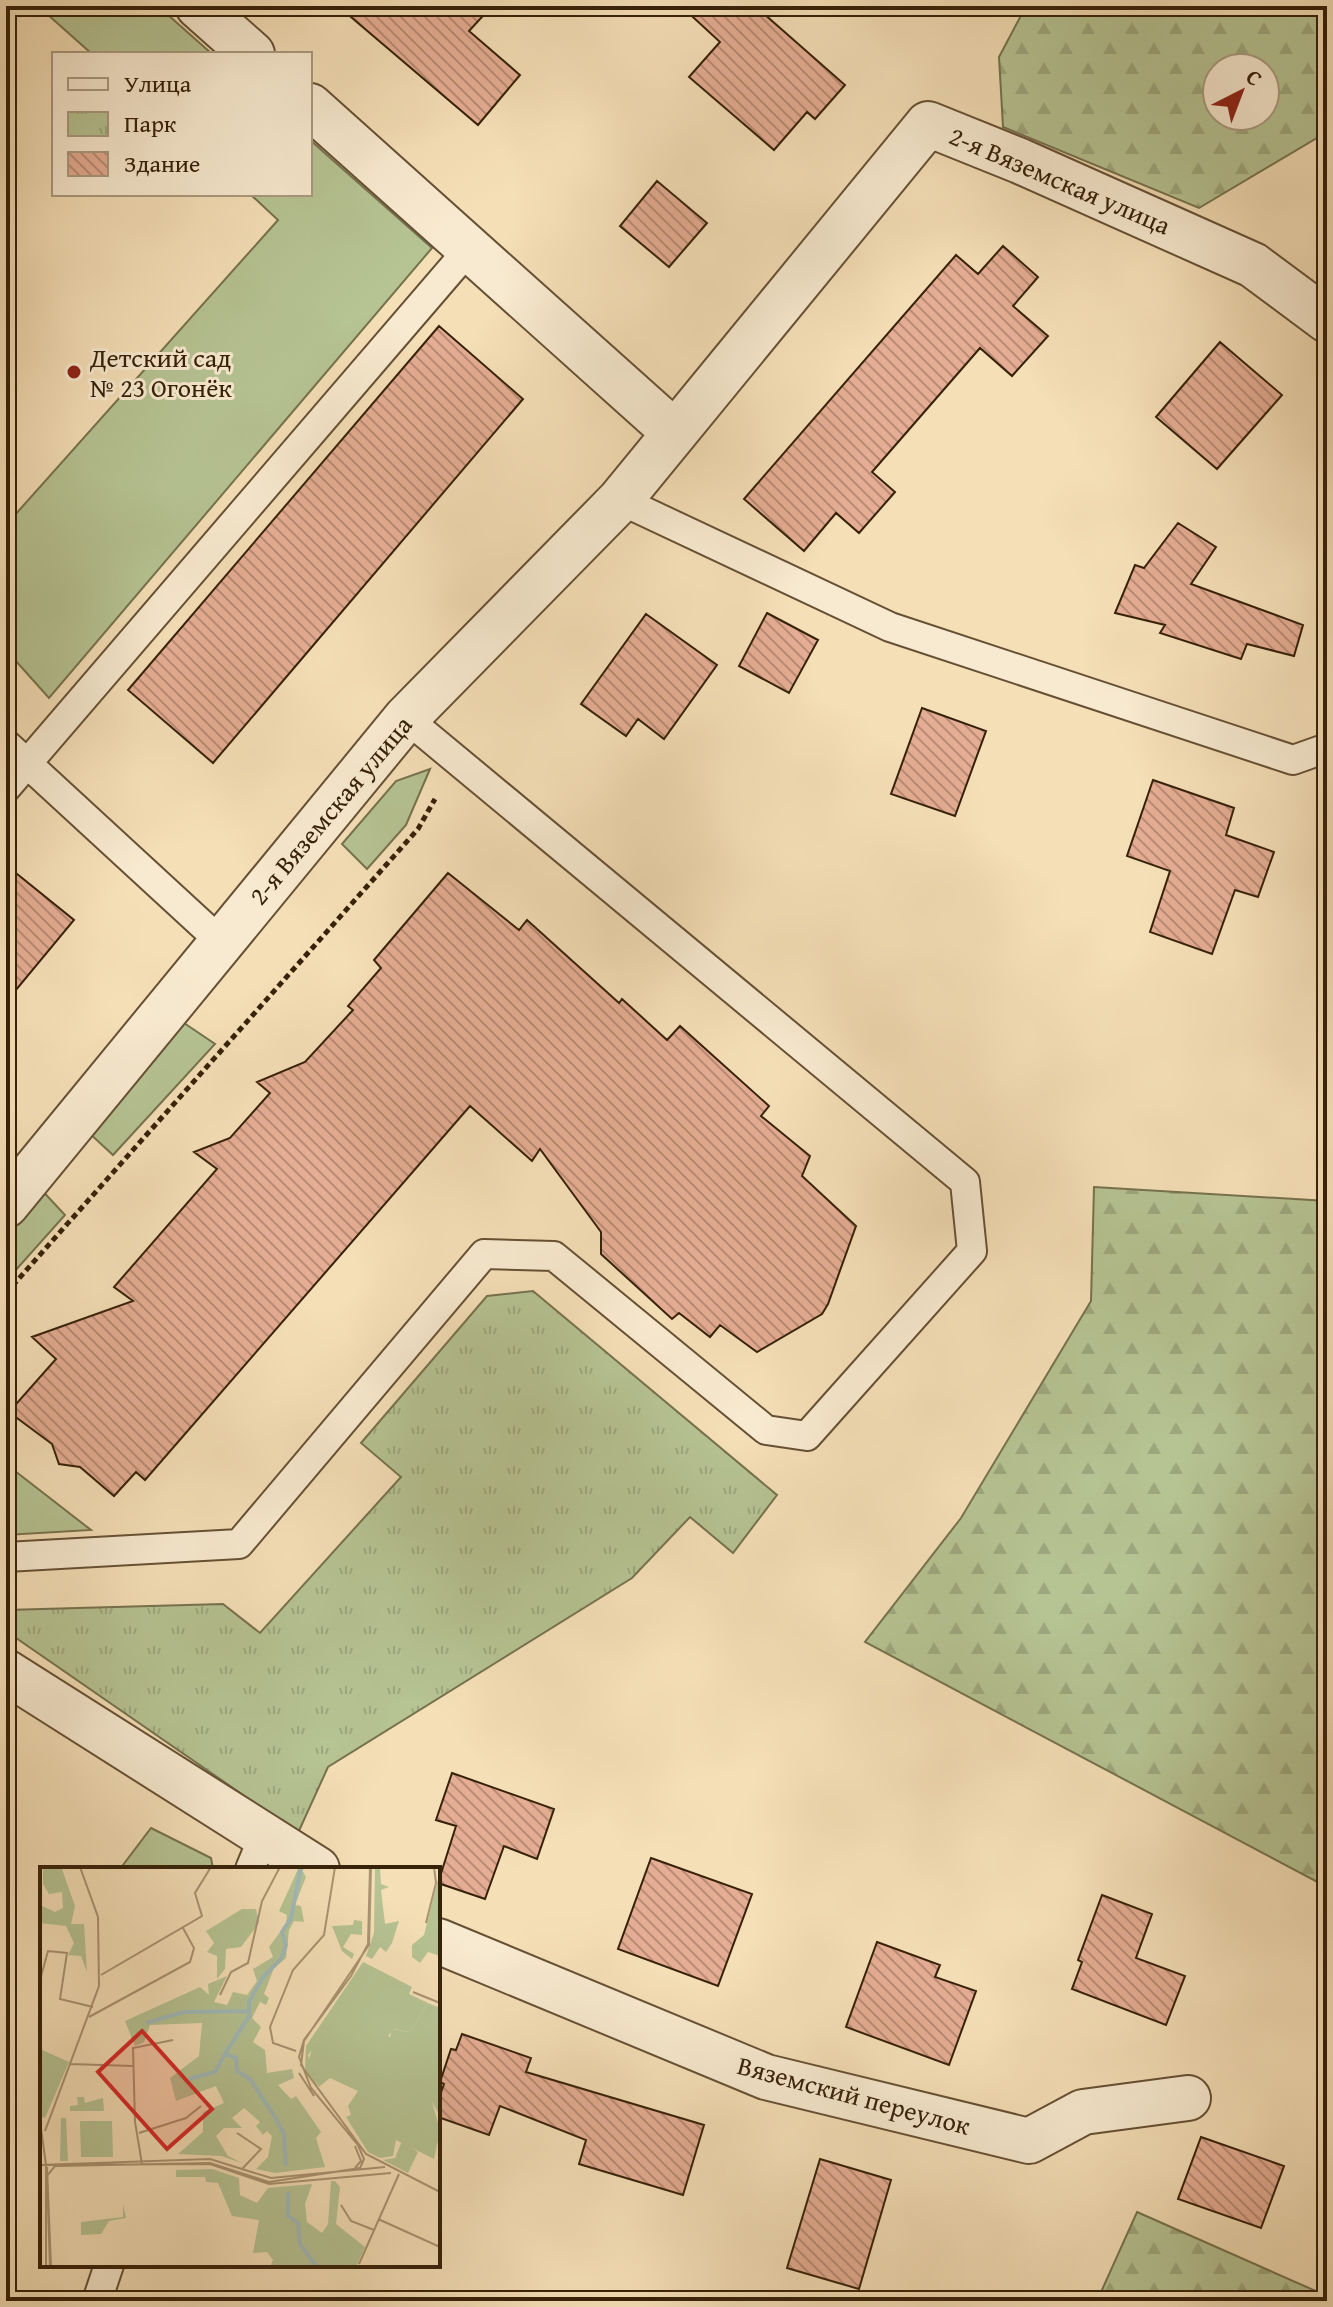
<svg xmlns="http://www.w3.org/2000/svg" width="1333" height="2307" font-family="'Gentium Book Plus',serif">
	<defs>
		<pattern id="forest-firs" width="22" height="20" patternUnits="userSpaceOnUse" patternTransform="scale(2)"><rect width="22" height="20" fill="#b6c393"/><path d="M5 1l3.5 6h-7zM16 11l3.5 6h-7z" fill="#9da77d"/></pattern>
		<pattern id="park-tufts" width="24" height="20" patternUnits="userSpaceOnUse" patternTransform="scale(2)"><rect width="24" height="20" fill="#b6c393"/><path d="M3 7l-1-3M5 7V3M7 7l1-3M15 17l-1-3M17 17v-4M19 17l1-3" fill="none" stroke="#9da77d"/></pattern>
		<pattern id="building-back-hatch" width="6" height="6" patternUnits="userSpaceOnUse" patternTransform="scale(2)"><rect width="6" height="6" fill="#e5ad93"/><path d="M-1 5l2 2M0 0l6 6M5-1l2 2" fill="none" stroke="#ba8c76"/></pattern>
	</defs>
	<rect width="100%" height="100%" fill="#f5dfb7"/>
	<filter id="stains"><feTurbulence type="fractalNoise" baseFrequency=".0025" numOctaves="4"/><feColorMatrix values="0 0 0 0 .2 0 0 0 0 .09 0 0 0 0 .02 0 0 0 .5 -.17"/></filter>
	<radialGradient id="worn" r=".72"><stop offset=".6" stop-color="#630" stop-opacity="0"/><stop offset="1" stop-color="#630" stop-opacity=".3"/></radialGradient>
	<path fill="#b6c393" stroke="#76724e" stroke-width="2" d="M38,6H158L212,54H92Z
		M310,140L432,248L49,698L6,650V525L278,220L250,194H310Z
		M430,769L406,825L367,869L342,844L396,781Z
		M184,1023L215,1044L113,1155L88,1132Z
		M37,1185L65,1215L6,1281V1224Z
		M6,1464L91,1530L6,1535Z
		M151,1828L211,1858L213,1869H120Z"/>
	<path fill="url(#forest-firs)" stroke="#76724e" stroke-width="2" fill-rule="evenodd" d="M1026,6H1327V132L1199,208L1003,127L999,57ZM1217,68H1265V116H1217Z
		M1094,1187L1327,1201V1887L865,1642L961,1518L1091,1301Z
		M1137,2212L1327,2296V2301H1097Z"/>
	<path fill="url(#park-tufts)" stroke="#76724e" stroke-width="2" d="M533,1291L777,1495L733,1553L690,1517L632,1578L328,1767L298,1833L6,1631V1610L223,1604L260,1633L401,1477L361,1443L487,1296Z"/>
	<path fill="url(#building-back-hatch)" stroke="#362109" stroke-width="2" d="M338,6H492L469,31L520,75L478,125Z
		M681,6H755L845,85L815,119L807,112L774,150L689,77L720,42Z
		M657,181L707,223L669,267L620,226Z
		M1003,246L1038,277L1013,306L1048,336L1012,376L980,348L872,472L895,492L859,533L836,513L804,551L744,499L956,255L978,274Z
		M439,326L523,399L213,763L128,690Z
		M1220,342L1282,395L1217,469L1156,417Z
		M1178,523L1216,547L1191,584L1303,625L1294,656L1247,644L1241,659L1160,633L1165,625L1115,613L1135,565L1144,568Z
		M767,613L818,640L789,693L739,666Z
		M646,614L717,665L664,739L638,719L626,736L581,704Z
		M922,708L986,731L955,816L891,794Z
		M1153,780L1234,808L1226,835L1274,852L1258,897L1235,890L1212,954L1150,932L1170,871L1127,856Z
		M6,865L74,920L6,1002Z
		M448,873L519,930L527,920L619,1003L622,999L667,1040L680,1026L769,1106L761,1116L810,1156L802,1176L856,1226L828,1304L822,1314L757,1352L720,1325L710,1337L679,1313L672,1319L601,1254V1232L540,1149L532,1161L470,1106L145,1480L136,1472L114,1496L80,1467L59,1464L52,1444L9,1412L56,1359L32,1337L133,1301L114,1287L217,1169L194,1152L230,1138L270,1093L257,1082L305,1062L353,1010L348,1006L381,968L374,960Z
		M452,1773L554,1809L537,1859L504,1846L485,1899L438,1883L456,1826L436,1820Z
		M651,1858L752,1894L718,1986L618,1949Z
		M1102,1895L1152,1914L1136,1958L1185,1976L1166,2025L1072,1989L1082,1962L1078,1960Z
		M877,1942L940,1965L935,1977L976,1991L949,2065L846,2027Z
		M462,2034L531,2058L526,2072L704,2125L683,2195L579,2164L586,2140L500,2106L489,2135L438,2117V2101L444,2084L440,2082L451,2049L456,2050Z
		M1201,2137L1284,2166L1261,2228L1178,2199Z
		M820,2159L891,2180L859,2289L787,2268Z"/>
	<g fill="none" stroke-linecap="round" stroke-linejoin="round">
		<defs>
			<path id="service" d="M620,500L890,627L1293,760L1327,748
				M6,744L220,941
				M6,788L469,249
				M6,1557L239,1544L484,1254L554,1256L766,1430L807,1436L972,1251L965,1182L406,718
				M250,1869L264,1835
				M97,2301L109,2265"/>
			<path id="minor" d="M198,6L252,54
				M310,106L675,433
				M6,1205L406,718L620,500L928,124L1020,161L1253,265L1327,320
				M6,1672L317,1869
				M438,1941L766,2077L1029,2141L1083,2112L1188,2098"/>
		</defs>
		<use href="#service" stroke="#665034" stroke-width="32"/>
		<use href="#minor" stroke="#665034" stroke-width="48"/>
		<path stroke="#362109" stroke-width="5" stroke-dasharray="6 4" stroke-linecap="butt" d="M6,1293L418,829L435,799"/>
		<use href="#service" stroke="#f8ead0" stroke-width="28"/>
		<use href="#minor" stroke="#f8ead0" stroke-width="44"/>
	</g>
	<circle fill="#8f2418" stroke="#f8ead0" stroke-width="3" cx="74" cy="372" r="8"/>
	<g text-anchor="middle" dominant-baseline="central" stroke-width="6" stroke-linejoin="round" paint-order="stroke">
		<g font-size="26" fill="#362109" stroke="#f8ead0">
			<text transform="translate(1060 180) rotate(23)">2-я Вяземская улица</text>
			<text transform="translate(330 810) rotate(-50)">2-я Вяземская улица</text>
			<text transform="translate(854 2095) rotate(15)">Вяземский переулок</text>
		</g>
		<g font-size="26" fill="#362109" stroke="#f8ead0" text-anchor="start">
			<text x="90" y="357">Детский сад<tspan x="90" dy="30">№ 23 Огонёк</tspan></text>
		</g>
	</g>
	<g transform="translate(40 1867)">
		<rect width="400" height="400" fill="#f5dfb7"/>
		<path d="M339,103L372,120L369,127L388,136L370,165L354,162L348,169L353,171L342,202L348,232L361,242L369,263L356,273L353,289L340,291L328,285L306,250L311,248L308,239L318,224L290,211L279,220L267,199L273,179ZM37,230H44L45,236L63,231L64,244H30V239L38,238ZM362,274L378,285L368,306L343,293L355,291Z" fill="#b6c393"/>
		<path d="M3,0L22,2L35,39L31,57H44L47,105L41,89L28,88L34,76L26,59L0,56V38L15,45L23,41L22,25L9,27L3,17ZM259,0H271L262,3L266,10L255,38L261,39L264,55L254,54L249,63L246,91L234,101L224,127L229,131L226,138L220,135L212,151L221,160L213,175L225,183L227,206L252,202L254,211L238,218L251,232L256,229L281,265L276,271L285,300L235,306L216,302L228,290L232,269L227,264L223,268L216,259L220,255L204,241L192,251L202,261H184L176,269L188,289L202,296L181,289L138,287L163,265V245L184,236L176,219L136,234L130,211L159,189L162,156L110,158L104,175L95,179L85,154L160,120L169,128L168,117L187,109L174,135L187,138L193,125L207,128L217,114L213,102L233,90L229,80L246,57L247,48L239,44ZM335,0H340L341,17L349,20L341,23L345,57L359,54L352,76L346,85L340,80L332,92L326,89L334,66ZM400,4V89L388,85L380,96L372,90V78L384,68ZM202,42H216L219,56L201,80L186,82L185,102L177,112V89L167,85L174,76L166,64ZM314,53L322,54V68L311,67L303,80L314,87L312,92L302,84L292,59L313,58ZM323,95L339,103L268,188L278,221L265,203L266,179ZM21,251H26L28,294H20ZM172,302L199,311L200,328L217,336L228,321L272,317L265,337L267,355L282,366L288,357L291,314H295L300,320L296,357L325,380L316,400H230L233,393L227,385L213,386L219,353L192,349L178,316L166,315L165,310H136V303ZM83,337L86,351L69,354L61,367L41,368V355L83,350Z" fill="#b6c393"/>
		<path d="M388,136L400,141V249L392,235L400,263L394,292L356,273L368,263L356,246L360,242L321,217L342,201L352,162L370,165ZM0,182L29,195L5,251L0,249ZM40,254H72L73,290H41Z" fill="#b6c393"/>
		<path fill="none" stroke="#a0bab9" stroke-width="4" d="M106,156L144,145L209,144M149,212L175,205L185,187M246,299L244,267L235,250L210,212L197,204L196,191L185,187L209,149V135L223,110L241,92L246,78L242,65L251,51L261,0M248,325V349L258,356L260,377L277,400"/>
		<path fill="none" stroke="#a99371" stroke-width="2" d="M331,0L329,78L264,174L261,198L326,287L400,325M386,56L396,16L394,0M61,108L162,49L155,26L171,0M0,113L8,84L27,86L20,132L53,140M373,125L400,136M180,128L191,105L208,96L222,34L240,0M49,150L150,95L154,81L143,61M256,184L233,176L230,160L253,103L284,68L295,0M30,197L93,199M259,206L274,229M0,254L6,298M5,264L59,119L58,50L40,0M99,266L146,251L161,239M197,266L221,282L202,302M102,297L95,255L93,181L133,173M0,298L170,292L231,311L345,300M6,298L170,297L229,317L351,306M7,300L11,400M315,301L321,294L315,279M301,338L311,354L334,363M338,352L400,380M319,397L359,307M6,400V298M10,400L7,309L15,299L170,296L229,315L320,301L324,292L318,278L271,221L259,190L264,173L311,109L328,77L330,0"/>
		<path fill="#d62828" fill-opacity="0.15" stroke="#d62828" stroke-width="4" d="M102,164L172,242L127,282L58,205Z"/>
		<rect width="400" height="400" fill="none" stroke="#362109" stroke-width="4"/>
	</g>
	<rect width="1333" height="2307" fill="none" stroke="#f5dfb7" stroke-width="32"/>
	<rect x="8" y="8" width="1317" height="2291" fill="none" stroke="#362109" stroke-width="4"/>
	<rect x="16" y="16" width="1301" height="2275" fill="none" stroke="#362109" stroke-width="2"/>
	<rect x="52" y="52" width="260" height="144" fill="#f8ead0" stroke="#aa9a80" stroke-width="2"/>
	<rect x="68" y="78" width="40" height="12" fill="#f8ead0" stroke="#aa9a80" stroke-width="2"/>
	<text x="124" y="92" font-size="24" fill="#362109">Улица</text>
	<rect x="68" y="112" width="40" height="24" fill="url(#park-tufts)" stroke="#aa9a80" stroke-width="2"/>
	<text x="124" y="132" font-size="24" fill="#362109">Парк</text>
	<rect x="68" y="152" width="40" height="24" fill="url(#building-back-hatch)" stroke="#aa9a80" stroke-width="2"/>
	<text x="124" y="172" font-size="24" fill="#362109">Здание</text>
	<g transform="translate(1241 92) rotate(42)"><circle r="38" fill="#f8ead0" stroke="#aa9a80" stroke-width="2"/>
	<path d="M0-6L14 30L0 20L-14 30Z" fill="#8f2418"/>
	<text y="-12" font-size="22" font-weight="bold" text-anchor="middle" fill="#362109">С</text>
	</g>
	<rect width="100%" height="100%" filter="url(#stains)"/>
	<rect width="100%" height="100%" fill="url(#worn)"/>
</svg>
